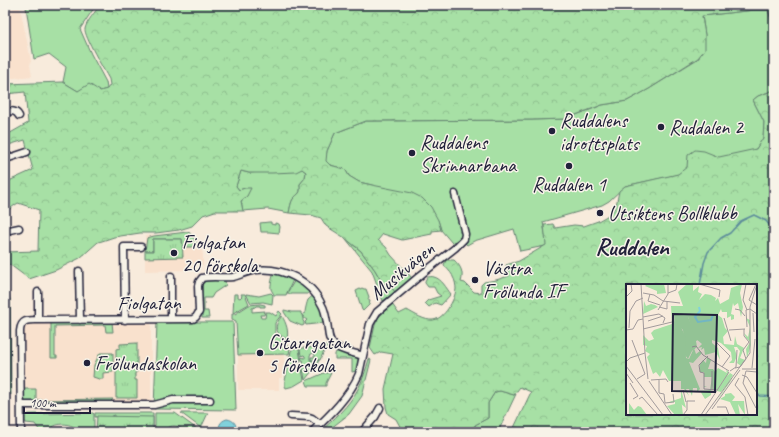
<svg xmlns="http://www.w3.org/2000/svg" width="779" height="437" font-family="Caveat,sans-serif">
	<defs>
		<pattern id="forest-crowns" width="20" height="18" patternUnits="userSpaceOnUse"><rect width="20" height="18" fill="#a7e0a5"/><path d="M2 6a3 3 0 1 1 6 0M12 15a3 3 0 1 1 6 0" fill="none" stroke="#8fc08f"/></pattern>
		<pattern id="park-tufts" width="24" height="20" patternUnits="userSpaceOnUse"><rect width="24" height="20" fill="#a7e0a5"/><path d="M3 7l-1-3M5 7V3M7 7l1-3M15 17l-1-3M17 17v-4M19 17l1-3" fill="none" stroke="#8fc08f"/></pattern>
	</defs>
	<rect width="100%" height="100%" fill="#f8ebdc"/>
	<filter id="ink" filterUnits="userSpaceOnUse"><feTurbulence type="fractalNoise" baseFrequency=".025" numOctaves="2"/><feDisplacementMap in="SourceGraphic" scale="8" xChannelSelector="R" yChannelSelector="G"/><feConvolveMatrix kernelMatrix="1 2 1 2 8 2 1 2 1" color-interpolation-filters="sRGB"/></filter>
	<g filter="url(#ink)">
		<path fill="#f9e1cd" d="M20,7L31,61L30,65L32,76L5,79V10Z
			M187,232L190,233L202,251L203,254V265H195L192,270L145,271V236Z
			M151,323V402L23,404V324Z
			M269,332L285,356L282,378H279V390H238V336Z"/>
		<path fill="#a7e0a5" stroke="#648170" d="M33,5H96L80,29L91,54L106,82L107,89L100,91H78L63,82L66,67L49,54L34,59L26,7Z
			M754,10H768L774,28V90L758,96L753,100L764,122L763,138L756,149L726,164L625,186L609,201L602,205L543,222L547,245L545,246L520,251L514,229L474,241L467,245L460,238L452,243L441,230L438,220L372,185L359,182L349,176L345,169L330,165L325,161L327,151L335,133L366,121L531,120L565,119L595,108L602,105L627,101L649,89L699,58L705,35L702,16Z
			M302,169L306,172L305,178L300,184C301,195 299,192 293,199C291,202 290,208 289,213L268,209L243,211L241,201L247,196L245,188L239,190L236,186L241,171L249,173Z
			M269,222H271V224L275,225V223L279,224L280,227L279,233L269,232H261L260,223Z
			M187,232L190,233L197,243L193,247H183L182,239H153V251H145L147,238L154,236Z
			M346,239L361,251L375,270L383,284H389L395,292L383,301L372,271Z
			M274,273L282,274L293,280L286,295H274C274,294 271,290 271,289C270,286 273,275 274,273Z
			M224,280L225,281L226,285L214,293L211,298H204V311H208L209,318H202V284L206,281Z
			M295,280L303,286L309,291L308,294H289V293H287Z
			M7,288L10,300L11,395L5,390V289Z
			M362,288L364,289H366L369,297L368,299V300L370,301L369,305L363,311L362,310L356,291Z
			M271,293L273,295L272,304L263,302L251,303L246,294L259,296Z
			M234,294H238V297L240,298L242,296L241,294H245L249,304L235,312L233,313Z
			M313,296C319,305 323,313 324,323L306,325L305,322L307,320L304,318L303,314L305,313C305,310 307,302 308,300C309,299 312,296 313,296Z
			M260,304L265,305V307H260V306H256L255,307L252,308V312L265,311L264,315H260L261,318H265L266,312H270L276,316L279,311L282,314L275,323V332L281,337L287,340L285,343L286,345L290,348L289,354L238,355L236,323V321L232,319V314H235L249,305Z
			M284,310L292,312H301V314L302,315L303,319V321L304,322V325L302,326L290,321L284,312Z
			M282,316C286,323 289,331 287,339C275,334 273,326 282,316Z
			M112,322L113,332H106L105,325L55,326V356H57V358H51V323Z
			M157,322H233L236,410L154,409Z
			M330,344L331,345L325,349L320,360H311V357H315V355L313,353L310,355V360L313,361L319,360L316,366L305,380L302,363L304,361L302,360L301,357L305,358V356L304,355L301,356L300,349L302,348L323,347Z
			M293,348H298L299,349L301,361H296V363L297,365L298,369H302L304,380L294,386L286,388L285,386V381L291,351Z
			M337,351L358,358V364L356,371L352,372V359H335V354Z
			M100,353H113V372L103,373V379H99L93,377L94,365Z
			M324,373H331L326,383V386H308L306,381Z
			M22,389H36V400L113,399L109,403L24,404L23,401Z
			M500,391L514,395L516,394L498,432H495L486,428L483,432H474L475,425L488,418V403L495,392Z
			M93,413L94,414V432H79C73,422 54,421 48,432L40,431L35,424L26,423L25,421V416L29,414Z
			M95,413H153V432H117L115,427V415L112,416V424L98,417H95Z
			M155,413H175L201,432H185C179,424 169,424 163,432H155Z
			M181,413H208L201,428Z"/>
		<path fill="url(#forest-crowns)" stroke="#648170" fill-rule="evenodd" d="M100,5H774V28L768,10H754L702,16L705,35V49L698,58L649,89L627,101L602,105L565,119L531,120L366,121L335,133L327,151L326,161L330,165L345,169L349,176L359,182L372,185L412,193L422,198L431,207L438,220L441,230L432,231V234L402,240L383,234L378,240L386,247L391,255L412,278L395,292L389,284H383L375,270L361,251L345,238L326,226L321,218L311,215L289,213C290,208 291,202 293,199C299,192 301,195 300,184L305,178L306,172L302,169L296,172L272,173H249L241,171L236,186L239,190L245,188H251L247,196L241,201L243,211H215L203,215L192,226L179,230L156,233H140L114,237L102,241L98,242L80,258L56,270L29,279L5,261V252L38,251L39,210L18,203L5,212V186L11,180L33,170L25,140L5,146V136L28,123L25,92L5,94V84L63,82L78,91L89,84L100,91L107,89L110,85L109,79C104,70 84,36 85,29C86,22 96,11 100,5Z
			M774,90V432H512L531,392L520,387L514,395L500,391L495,392L488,403V418L475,425L474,432H403L396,419L388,414L386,407L385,389L393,354L381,352L375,355L370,348L375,325L378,318L392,304L399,314L407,310C414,314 425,321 433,320C444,319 455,300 456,289C456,286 455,280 453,277C452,273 447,269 444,265L446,260H454C461,266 464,273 461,282L465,283L474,292L481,293V285L484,282L496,280L509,276L506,265L519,261L546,245L544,225L553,224L555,228L574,225L584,226L598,221L605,217L610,214L616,206L619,191L625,186L678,174L687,167L688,155L695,150L704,151L719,157L756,149L763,138L764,122L753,100L758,96ZM627,285H756V414H627Z
			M427,277C429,277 432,276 434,277C442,279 446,288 451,294L441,305L435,303L429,307L425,303L428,300L441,296L437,293L434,287H428L425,283V281Z
			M369,359L371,360L362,396L349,414L326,432H320C334,419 349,406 358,389C363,380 366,369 369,359Z"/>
		<path fill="url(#park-tufts)" stroke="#648170" d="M153,239H182L183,257L145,258V251H153Z
			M137,343V372L135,373V380H137V398H116V349L120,348V344Z
			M97,416L153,417V432H96Z"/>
		<path fill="#81d1db" stroke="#5b8b9b" d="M227,419C234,420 238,425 235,432H220C218,426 220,421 227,419Z"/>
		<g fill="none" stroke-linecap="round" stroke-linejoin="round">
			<path stroke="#5b8b9b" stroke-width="1.5" d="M700,285L704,263L708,252L721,238L730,233L741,221L754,215L766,221L774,231
				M756,394L761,396L774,397"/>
			<defs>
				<path id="minor" d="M5,112C11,111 16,110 19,116
					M5,160L9,158L27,152
					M5,231L19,228
					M79,271L80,320
					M38,292V320
					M171,319V276
					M125,320L124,247H141
					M21,405H154L173,400H210
					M291,416L309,417L312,418L320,424
					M21,432L20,331C21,319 29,320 38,320L193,319L196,317L199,312L198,286L199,282L202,278C212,276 223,278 233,277C241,275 248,271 256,270C282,267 311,280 322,305C325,310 326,317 327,323C329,331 327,339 334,345C341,351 355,353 363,356
					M312,432C330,415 349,397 359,374L370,324L377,312L422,274L455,248L464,239L465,234L455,194
					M362,432L375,417L380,408"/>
			</defs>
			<use href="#minor" stroke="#22223b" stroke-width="9"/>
			<use href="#minor" stroke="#f7f3e8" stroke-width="6"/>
		</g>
	</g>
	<g fill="#22223b" stroke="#f7f3e8" stroke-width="1.5">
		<circle cx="661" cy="127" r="4"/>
		<circle cx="552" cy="131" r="4"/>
		<circle cx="412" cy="153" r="4"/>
		<circle cx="569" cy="166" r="4"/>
		<circle cx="600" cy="213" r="4"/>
		<circle cx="174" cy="253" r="4"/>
		<circle cx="475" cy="280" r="4"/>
		<circle cx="260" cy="353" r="4"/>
		<circle cx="87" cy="363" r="4"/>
	</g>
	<g text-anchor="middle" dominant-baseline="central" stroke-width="3" stroke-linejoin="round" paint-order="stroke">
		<g font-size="20" fill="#22223b" stroke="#f7f3e8" text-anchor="start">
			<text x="560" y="120">Ruddalens<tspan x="560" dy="23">idrottsplats</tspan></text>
			<text x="669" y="127">Ruddalen 2</text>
			<text x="420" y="142">Ruddalens<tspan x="420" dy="23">Skrinnarbana</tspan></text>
			<text x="569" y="184" text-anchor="middle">Ruddalen 1</text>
			<text x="608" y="213">Utsiktens Bollklubb</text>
			<text x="182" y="242">Fiolgatan<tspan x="182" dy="23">20 förskola</tspan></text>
			<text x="483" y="268">Västra<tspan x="483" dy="23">Frölunda IF</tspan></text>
			<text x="268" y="342">Gitarrgatan<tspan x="268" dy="23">5 förskola</tspan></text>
			<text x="95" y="363">Frölundaskolan</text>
		</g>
		<g font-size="20" fill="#22223b" stroke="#f7f3e8">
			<text transform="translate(402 271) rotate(-40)">Musikvägen</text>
			<text transform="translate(149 303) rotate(-1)">Fiolgatan</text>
		</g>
		<g font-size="24" font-weight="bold" fill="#22223b" stroke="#f7f3e8">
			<text x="632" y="247">Ruddalen</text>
		</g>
	</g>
	<g transform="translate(626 284)">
		<rect width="131" height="131" fill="#f8ebdc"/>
		<path d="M56,30L62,33L72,56L70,57L71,63L66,67L62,75L59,71L57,46L49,38L48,31ZM81,73L85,76L82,85H87L89,88L92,84L101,89L100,86L103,88L101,92L104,89L107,91L103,98L107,94L90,118L102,99L95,108L87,106L90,104L87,106L86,101L85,111L79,115L74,107L84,106L86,93H78V102L81,103H78V88H74V80L77,76L80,79ZM55,114L57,131H49L41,122L49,120V118L40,119Z" fill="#a7e0a5"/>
		<path d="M21,0H38L40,9L31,10V7L19,2ZM61,0H67V7L73,2L72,8L76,10L73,16L79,10L85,11L90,14L89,17L92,14L94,20L103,15L105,4L116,0L114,9L117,23L115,33L112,19L108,22L107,19L105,30L108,31V35L105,36V32L101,34V28H96L95,25L92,31L96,34L99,44L102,47L97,53L98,60L108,61L109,52L111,60L118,64L114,74L119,76L115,82L111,79L114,67L111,63H108L111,72L108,79H103L106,76L105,68L95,59L86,56V59L92,64L94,76L90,68L79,71L78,64L75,66L76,63L72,64L76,60L69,54L62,33H57L55,30L48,31L49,38H53L59,52L60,74L63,75L68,64L70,70L74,67L76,69L67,79L63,78L74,105L71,108V104H67L66,112L63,105H60L63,112L58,105H55L60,124L55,120V97H43L37,86L34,93L30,88L27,90L21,73L24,70L19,67L21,62L17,61V51L23,57L28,55L25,49L28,46L46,40L45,22H57L52,8ZM18,17L20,22L25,20L29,21L32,23L17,30ZM120,34L124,36L125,61L121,74L120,65L124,58L120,54L118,49L122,53L124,43ZM105,109L109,113L106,117H118L119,131L112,120L114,131H110L104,118L94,115L99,112V110ZM3,119L8,126L12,122L15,123L21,131H3Z" fill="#a7e0a5"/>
		<path fill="none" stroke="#81d1db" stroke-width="2" d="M73,23L74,27L69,33L72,38L85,36L87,31"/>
		<path fill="none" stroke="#a29b9c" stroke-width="1" d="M15,0L19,69M73,0L94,6L93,13M120,0L117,16L121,26M130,0L123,16L131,21M17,9L28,11L37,17M42,9L50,6L51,0M24,10L22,17L34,21M1,12L6,7L5,0M37,17L54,19M33,23L41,25V18M109,25L114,26L119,32M32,26L42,10V0M127,29L128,48M17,33L33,30L39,34L37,39M98,34L105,57M22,37L37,32M121,43L120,26L124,25L131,30M3,44L4,27L10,17L17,14M17,45L46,38M0,46L7,45L12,36L17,35M103,46L119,45M6,56L19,90L11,95M91,59L104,72L96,83M66,63L70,62L77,71L103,87M19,69L22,95M82,72L73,81L74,88L78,89V105L91,106M0,78L4,74L19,69M0,82L37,131M109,84L114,83L120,75L117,66L123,58L118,52V45M126,84L129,55M116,85H131M86,87V106M104,87L110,83L111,66M0,89L7,99M116,91L121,93L131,109M113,94L109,101L119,113L122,131M25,96L40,95L42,98M23,97L46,131M4,99L12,112L7,115M57,106L60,118M33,109L38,110L39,119M33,109V96M13,115L16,113L32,131M39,119L48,118L47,110M91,123H100L103,131M130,124L117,99L120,87L131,88M86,125L114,86M57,131L61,126V117H69M75,131L103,88M79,131L124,69V23L131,0"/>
		<path fill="#22223b" fill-opacity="0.15" stroke="#22223b" stroke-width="2" d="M47,30L91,31L89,108L46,107Z"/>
		<rect width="131" height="131" fill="none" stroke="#22223b" stroke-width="2"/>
	</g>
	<rect width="779" height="437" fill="none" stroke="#f7f3e8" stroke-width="20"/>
	<rect x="10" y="10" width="759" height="417" fill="none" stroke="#22223b" stroke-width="1.5" filter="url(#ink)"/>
	<path d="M24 407v6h66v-6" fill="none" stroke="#22223b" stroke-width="2"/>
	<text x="30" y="407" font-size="12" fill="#22223b" stroke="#f7f3e8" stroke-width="3" paint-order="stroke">100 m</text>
</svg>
